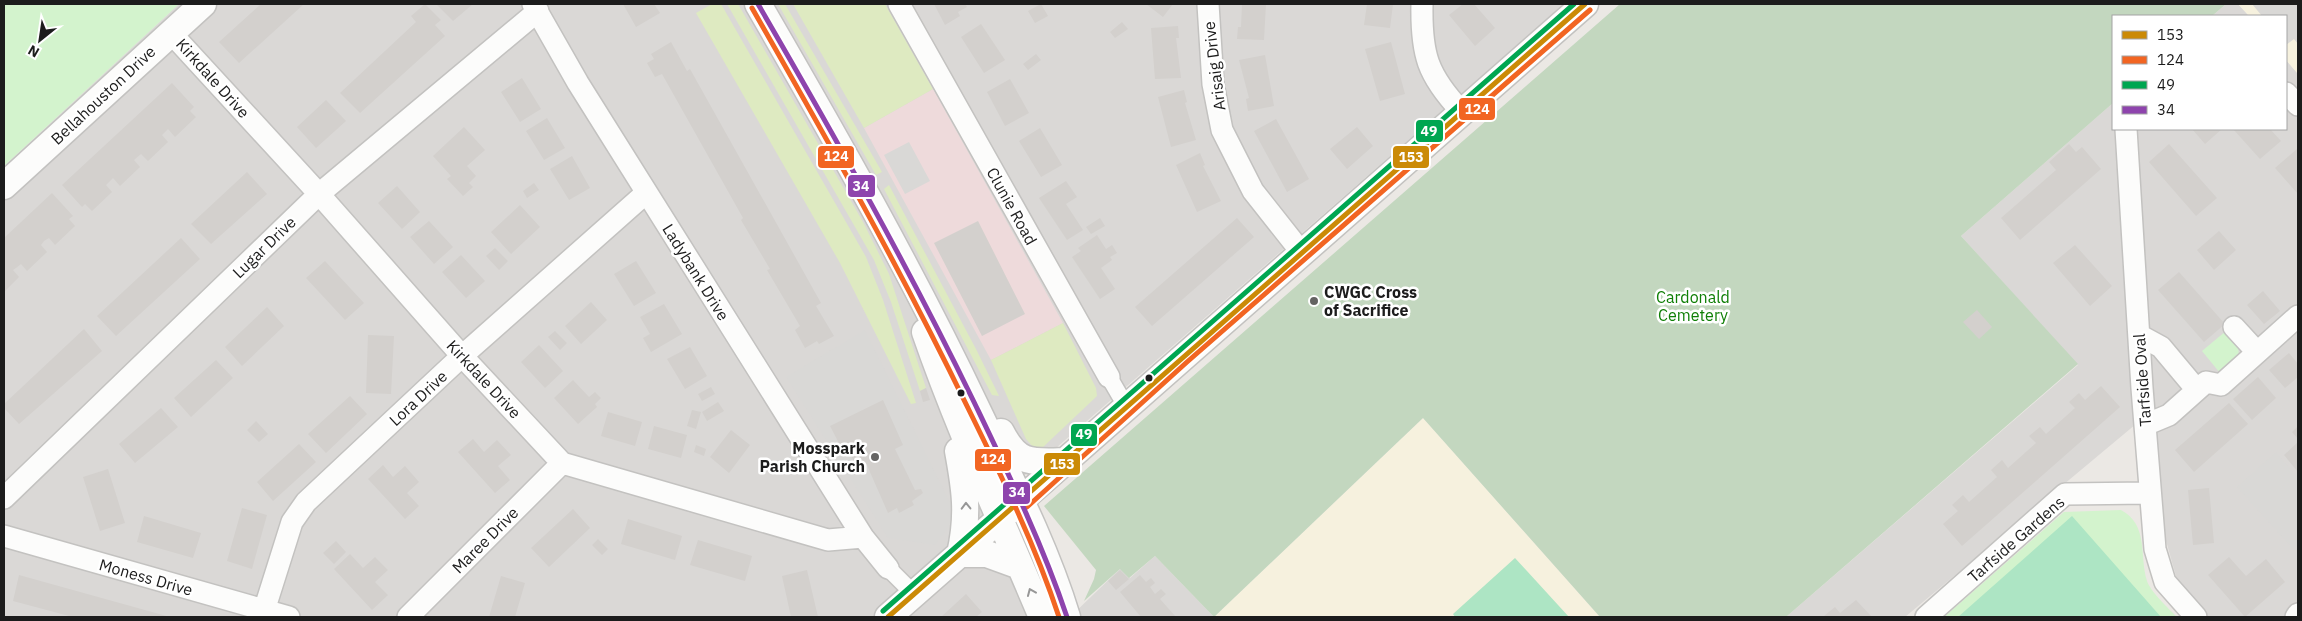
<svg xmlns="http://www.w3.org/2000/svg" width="2302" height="621" font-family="'IBM Plex Sans',sans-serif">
	<rect width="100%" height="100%" fill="#ebe8e4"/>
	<path fill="#dad8d6" d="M179,4H1564L992,504L1030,617H4V166Z
		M2226,4H2238L2249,16H2212Z
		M2286,60L2298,74V617H2209L2177,580L2165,537L2142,419L1905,617H1786L2078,365L1961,236L2113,103V129H2286Z
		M1155,556L1214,617H1070L1121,568L1130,578Z"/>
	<path fill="#eedadb" d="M933,89L1063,323L991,360L864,128Z"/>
	<path fill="#f6f1de" d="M2238,4H2298V74L2286,60V16H2249Z
		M1423,418L1600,617H1214Z"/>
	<path fill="#d9d8d6" d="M2252,4H2298V44L2294,39L2286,45V16H2262Z
		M909,142L930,181L905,194L884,155Z
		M865,330L953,509L949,527L935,545L888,538L786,377Z
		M2276,452L2298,478V544L2293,549L2237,487Z"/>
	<path fill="#deeac1" d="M712,4H721L866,257L883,300L916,403L911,404L840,263L696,13Z
		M727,4H738L863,222L889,274L926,388L920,391L891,302L874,260Z
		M778,4H785L882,172L876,175Z
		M793,4H885L933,89L864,128Z
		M889,185L977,351L999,396L992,395L884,189Z
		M1063,323L1096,388L1097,396L1041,449L1033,447L1026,439L991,360Z"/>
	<path fill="#c3d7bf" d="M1620,4H2226L2212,16H2113V103L1961,236L2078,364L1786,617H1600L1423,418L1214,617L1155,556L1129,578L1120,569L1084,601L1094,579L1096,570L1044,506Z"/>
	<path fill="#d3f3cd" d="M4,4H179L4,166Z
		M2226,331L2238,346L2239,356L2220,373L2202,351Z
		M2121,510C2149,525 2139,555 2147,581C2150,591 2169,609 2177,617H1944L2064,512Z"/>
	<path fill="#ade5c4" d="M2072,516L2161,617H1958Z
		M1515,558L1569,617H1455L1453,614Z"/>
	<path fill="#d3d0cd" d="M261,4H304L239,63L219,42Z
		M425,4L441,20L435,25L445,36L360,113L340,93L416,22L411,16Z
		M436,4H473L453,21Z
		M623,4H654L660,13L636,27Z
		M934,4H965L967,7L958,12L960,16L945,25Z
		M1041,4L1048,16L1035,23L1028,11Z
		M1146,4H1173L1163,17Z
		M1242,4H1266L1264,40L1237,39L1238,27H1241Z
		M1367,4H1393L1390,28L1364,25Z
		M1463,4H1474L1495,28L1475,46L1449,15Z
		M1122,22L1128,29L1115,38L1110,32Z
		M981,24L1005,60L984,73L961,37Z
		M1178,26L1179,38H1176L1181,78L1155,79L1151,28Z
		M671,42L687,71L690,69L821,303L816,306L834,336L819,344L817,341L805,348L795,330L800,326L767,270L770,269L741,220L743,218L662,74L655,77L647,63L654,59L651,54Z
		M1391,42L1405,94L1380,101L1365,49Z
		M1036,54L1041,60L1028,70L1023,64Z
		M1265,55L1274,106L1248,111L1246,99L1249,98L1239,60Z
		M522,78L541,109L520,122L501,92Z
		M1010,79L1029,113L1005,126L987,92Z
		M172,83L194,107L190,111L196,117L175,137L168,129L162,135L168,142L148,161L141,154L134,160L140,167L120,186L113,178L106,185L112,192L92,211L85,204L82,207L62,185Z
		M1184,90L1187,102L1185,103L1196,140L1171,147L1158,97Z
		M326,100L346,121L316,148L297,127Z
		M547,118L565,148L544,160L526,131Z
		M1276,119L1309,179L1287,192L1254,131Z
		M464,127L485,150L467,166L476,176L469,183L473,187L463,196L447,179L451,176L433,156Z
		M1357,127L1373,146L1347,169L1330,149Z
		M1040,128L1062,165L1041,177L1019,141Z
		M2192,129H2222L2205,144Z
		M2233,129H2270L2281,141L2260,159Z
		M2069,144L2076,152L2082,147L2101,169L2020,240L2001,218L2056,170L2049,162Z
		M2169,144L2217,198L2196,216L2149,162Z
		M2297,149L2298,150V194L2275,168Z
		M1200,153L1205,165L1203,166L1221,201L1197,212L1176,165Z
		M572,156L590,188L569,200L550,169Z
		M247,172L267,194L211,244L191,224Z
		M1066,181L1077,197L1066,204L1083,230L1067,240L1039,198Z
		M534,183L539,190L527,198L523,191Z
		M397,186L420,212L402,229L378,203Z
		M52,193L73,216L69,219L75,226L55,245L49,238L44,241L41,245L47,252L27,271L21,264L16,268L13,270L19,277L4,292V238Z
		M520,205L540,227L511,254L491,232Z
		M1100,218L1105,226L1091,234L1086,227Z
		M1237,218L1254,237L1152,326L1135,307Z
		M429,221L453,247L434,264L410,237Z
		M978,221L1025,314L982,336L934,243Z
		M2219,231L2236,250L2214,270L2197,250Z
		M1097,235L1106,249L1112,245L1117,253L1110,257L1112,260L1101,268L1115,289L1100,299L1072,257L1081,251L1078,248Z
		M181,238L200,259L116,336L97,316Z
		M2075,245L2112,286L2090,306L2053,263Z
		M495,248L508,261L499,270L486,256Z
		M461,255L485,281L466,298L442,272Z
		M325,261L364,303L345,320L306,278Z
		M636,261L656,293L634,306L614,274Z
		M2179,272L2225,324L2204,342L2158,290Z
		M2263,291L2280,311L2264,324L2247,305Z
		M591,302L607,320L581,344L565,326Z
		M664,304L682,334L651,352L643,338L650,334L640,317Z
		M267,307L284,326L242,366L225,347Z
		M1977,310L1992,327L1979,339L1963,322Z
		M84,329L102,351L19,424L4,408V404Z
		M555,331L567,343L560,350L548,337Z
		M368,335L394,336L391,394L366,393Z
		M539,345L563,371L545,388L521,362Z
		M690,347L707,376L685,389L667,359Z
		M2289,353L2298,364V377L2285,388L2269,370Z
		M216,360L233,378L191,417L174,398Z
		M2258,377L2276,398L2252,420L2233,399Z
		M573,380L589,397L595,392L601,398L595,404L597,407L578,424L554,398Z
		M2101,386L2120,407L1962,546L1943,524L1958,511L1952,505L1963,495L1969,502L1997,477L1991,470L2002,460L2008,468L2036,443L2029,436L2040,427L2046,434L2075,408L2069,402L2079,393L2085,400Z
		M711,387L715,394L702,401L698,394Z
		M926,388L930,400L923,402L920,391Z
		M350,396L367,414L326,453L308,434Z
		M883,400L903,445L895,449L915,490L921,489L923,493L912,501L914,505L899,513L897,508L888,513L866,463L857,467L847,448L843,451L830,426Z
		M718,402L724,411L707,421L702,412Z
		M2229,403L2248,424L2194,472L2175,450Z
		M161,408L178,427L135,463L119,444Z
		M692,410L701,412L696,429L687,426Z
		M608,412L642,422L635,446L601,436Z
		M256,421L268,434L259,442L247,430Z
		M654,426L687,435L681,458L648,449Z
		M2298,426V439L2292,432Z
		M731,430L750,445L729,473L710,457Z
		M473,439L484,452L497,440L511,455L498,466L510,480L495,493L458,452Z
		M2298,442V472L2284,455Z
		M299,444L316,462L273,501L257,482Z
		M696,445L706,449L704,456L694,452Z
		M383,465L393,477L405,466L419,482L407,493L419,506L405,519L368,479Z
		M108,469L125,523L100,531L83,477Z
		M2209,488L2214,543L2193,545L2188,490Z
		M242,508L267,515L252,569L227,561Z
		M573,509L590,528L549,567L531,548Z
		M144,516L201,533L193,558L137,542Z
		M628,519L682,536L675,560L621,544Z
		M598,539L608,549L602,555L592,545Z
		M698,540L752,556L745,581L690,565Z
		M336,541L346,552L334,564L323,553Z
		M350,554L363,568L375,557L388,570L375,582L388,595L372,610L334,569Z
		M2229,557L2246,576L2266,559L2285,582L2245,617L2208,575Z
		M807,570L818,617H791L782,576Z
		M1120,570L1129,579L1116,590L1108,581Z
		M19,575L170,617H73L13,601Z
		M1140,575L1146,582L1151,578L1155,583L1150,587L1155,594L1161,589L1166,594L1160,599L1176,617H1141L1120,592Z
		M501,576L525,583L515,617H489Z
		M966,594L982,612L976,617H941Z
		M1856,600L1872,617L1824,616L1835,607L1840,613Z"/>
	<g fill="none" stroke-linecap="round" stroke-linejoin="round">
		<defs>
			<path id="pedestrian" d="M1109,377L1127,408
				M888,568L913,593"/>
			<path id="minor" d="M533,4L578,83L863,537
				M899,4L1109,377
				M1208,4L1213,84L1222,130L1253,191L1302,253
				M1422,4C1421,54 1427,75 1462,112
				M171,33L319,194L462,356L562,463L828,540L863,537L888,568
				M2286,93L2298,105
				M2126,129L2142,388L2155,549L2165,582L2196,617
				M2234,327L2257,352
				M2139,335L2161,347L2197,390
				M2145,425L2169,415L2206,382L2221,385L2298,316
				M4,498L319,194L538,11
				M4,536L289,617
				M262,617L292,522L306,502L462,356L646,193
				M408,617L562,463
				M1926,617L2065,494L2149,493
				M2296,617L2298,614"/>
			<path id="tertiary" d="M758,4C835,137 911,270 977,409C1010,478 1045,545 1067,617
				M4,186L203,4
				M925,332C959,430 1002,522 1042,617
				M1001,432C1018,465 1031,462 1066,461
				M958,451C965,489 969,515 960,554
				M960,554H987L1020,566
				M888,617L1585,4"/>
		</defs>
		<use href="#pedestrian" stroke="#c3c2c0" stroke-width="19"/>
		<use href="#minor" stroke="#c3c2c0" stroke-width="24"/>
		<use href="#tertiary" stroke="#c3c2c0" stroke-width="29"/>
		<use href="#pedestrian" stroke="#fcfcfb" stroke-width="16"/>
		<use href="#minor" stroke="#fcfcfb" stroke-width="21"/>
		<use href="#tertiary" stroke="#fcfcfb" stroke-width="26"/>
		<defs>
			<path id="bus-1" d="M888,617L1585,4"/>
			<path id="bus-2" d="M752,8C827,139 901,270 967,406C1001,475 1035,544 1059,617
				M1027,507L1187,362L1590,10"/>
			<path id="bus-3" d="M883,611L1574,4"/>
			<path id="bus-4" d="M758,4C834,135 908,266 974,402C1008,473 1042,543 1067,617"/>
		</defs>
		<use href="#bus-1" stroke="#fff" stroke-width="9"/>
		<use href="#bus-2" stroke="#fff" stroke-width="9"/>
		<use href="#bus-3" stroke="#fff" stroke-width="9"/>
		<use href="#bus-4" stroke="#fff" stroke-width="9"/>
		<use href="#bus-1" stroke="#cb8a06" stroke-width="5"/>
		<use href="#bus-2" stroke="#f26522" stroke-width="5"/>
		<use href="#bus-3" stroke="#00a651" stroke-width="5"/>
		<use href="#bus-4" stroke="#8e44ad" stroke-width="5"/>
	</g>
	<defs><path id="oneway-chevron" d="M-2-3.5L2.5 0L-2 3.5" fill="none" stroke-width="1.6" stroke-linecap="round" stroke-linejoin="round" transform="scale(1.25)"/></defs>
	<g stroke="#979797">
		<use href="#oneway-chevron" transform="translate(966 506) rotate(-91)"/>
		<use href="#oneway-chevron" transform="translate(1031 592) rotate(-113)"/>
	</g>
	<g fill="#646362" stroke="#fff" stroke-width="2">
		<circle cx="1314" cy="301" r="5"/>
		<circle cx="875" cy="457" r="5"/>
	</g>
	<g fill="#1c1c1c" stroke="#fff" stroke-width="2">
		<circle cx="1149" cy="378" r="4.5"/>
		<circle cx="961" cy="393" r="4.5"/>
	</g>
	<g text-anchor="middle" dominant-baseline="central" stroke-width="5" stroke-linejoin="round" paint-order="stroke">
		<g font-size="16" fill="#1c1c1c" stroke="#fff">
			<text transform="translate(1214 66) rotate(-97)">Arisaig Drive</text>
			<text transform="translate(213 78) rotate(48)">Kirkdale Drive</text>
			<text transform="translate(103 95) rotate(-43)">Bellahouston Drive</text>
			<text transform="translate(1012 206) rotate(61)">Clunie Road</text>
			<text transform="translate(264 247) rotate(-44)">Lugar Drive</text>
			<text transform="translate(696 272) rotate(58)">Ladybank Drive</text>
			<text transform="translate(484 379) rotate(47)">Kirkdale Drive</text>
			<text transform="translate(2142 380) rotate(-94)">Tarfside Oval</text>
			<text transform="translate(418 398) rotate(-43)">Lora Drive</text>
			<text transform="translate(2016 539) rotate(-41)">Tarfside Gardens</text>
			<text transform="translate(485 540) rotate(-45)">Maree Drive</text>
			<text transform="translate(146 577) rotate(16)">Moness Drive</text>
		</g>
		<g font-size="16" font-weight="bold" fill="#1c1c1c" stroke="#fff" text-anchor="start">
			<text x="1324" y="292">CWGC Cross<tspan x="1324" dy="18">of Sacrifice</tspan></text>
			<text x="865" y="448" text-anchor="end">Mosspark<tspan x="865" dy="18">Parish Church</tspan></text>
		</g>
		<g font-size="16" fill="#0f7f06" stroke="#fff">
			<text x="1693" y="297">Cardonald<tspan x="1693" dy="18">Cemetery</tspan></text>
		</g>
	</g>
	<g stroke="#fff" stroke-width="2">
		<rect x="1458" y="97" width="38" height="24" rx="5" fill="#f26522"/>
		<rect x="1415" y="119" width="29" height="24" rx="5" fill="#00a651"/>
		<rect x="817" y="145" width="38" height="24" rx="5" fill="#f26522"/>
		<rect x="1392" y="145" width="38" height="24" rx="5" fill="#cb8a06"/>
		<rect x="847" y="174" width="29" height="24" rx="5" fill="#8e44ad"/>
		<rect x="1070" y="423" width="28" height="24" rx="5" fill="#00a651"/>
		<rect x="974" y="448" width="38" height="24" rx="5" fill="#f26522"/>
		<rect x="1043" y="452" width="38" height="24" rx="5" fill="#cb8a06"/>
		<rect x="1002" y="481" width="29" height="24" rx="5" fill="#8e44ad"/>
	</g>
	<g font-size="14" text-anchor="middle" font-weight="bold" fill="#fff">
		<text x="1477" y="114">124</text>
		<text x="1429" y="136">49</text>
		<text x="836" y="161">124</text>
		<text x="1411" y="162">153</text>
		<text x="861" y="191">34</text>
		<text x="1084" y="439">49</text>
		<text x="993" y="464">124</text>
		<text x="1062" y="469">153</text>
		<text x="1017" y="497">34</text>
	</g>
	<rect width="2302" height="621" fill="none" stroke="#1c1c1c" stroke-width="10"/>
	<rect x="2112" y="15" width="175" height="115" fill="#ffffff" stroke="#a4a4a4"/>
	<rect x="2122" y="31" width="25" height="8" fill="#cb8a06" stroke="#a4a4a4"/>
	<text x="2157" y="40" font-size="15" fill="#1c1c1c">153</text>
	<rect x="2122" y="56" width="25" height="8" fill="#f26522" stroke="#a4a4a4"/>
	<text x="2157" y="65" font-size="15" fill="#1c1c1c">124</text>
	<rect x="2122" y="81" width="25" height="8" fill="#00a651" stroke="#a4a4a4"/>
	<text x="2157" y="90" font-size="15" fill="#1c1c1c">49</text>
	<rect x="2122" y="106" width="25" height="8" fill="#8e44ad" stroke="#a4a4a4"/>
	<text x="2157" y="115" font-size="15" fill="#1c1c1c">34</text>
	<g transform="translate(40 40) rotate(210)" stroke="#ffffff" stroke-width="4" paint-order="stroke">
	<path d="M0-4L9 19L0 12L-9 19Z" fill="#1c1c1c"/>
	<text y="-8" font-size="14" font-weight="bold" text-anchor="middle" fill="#1c1c1c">N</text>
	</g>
</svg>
